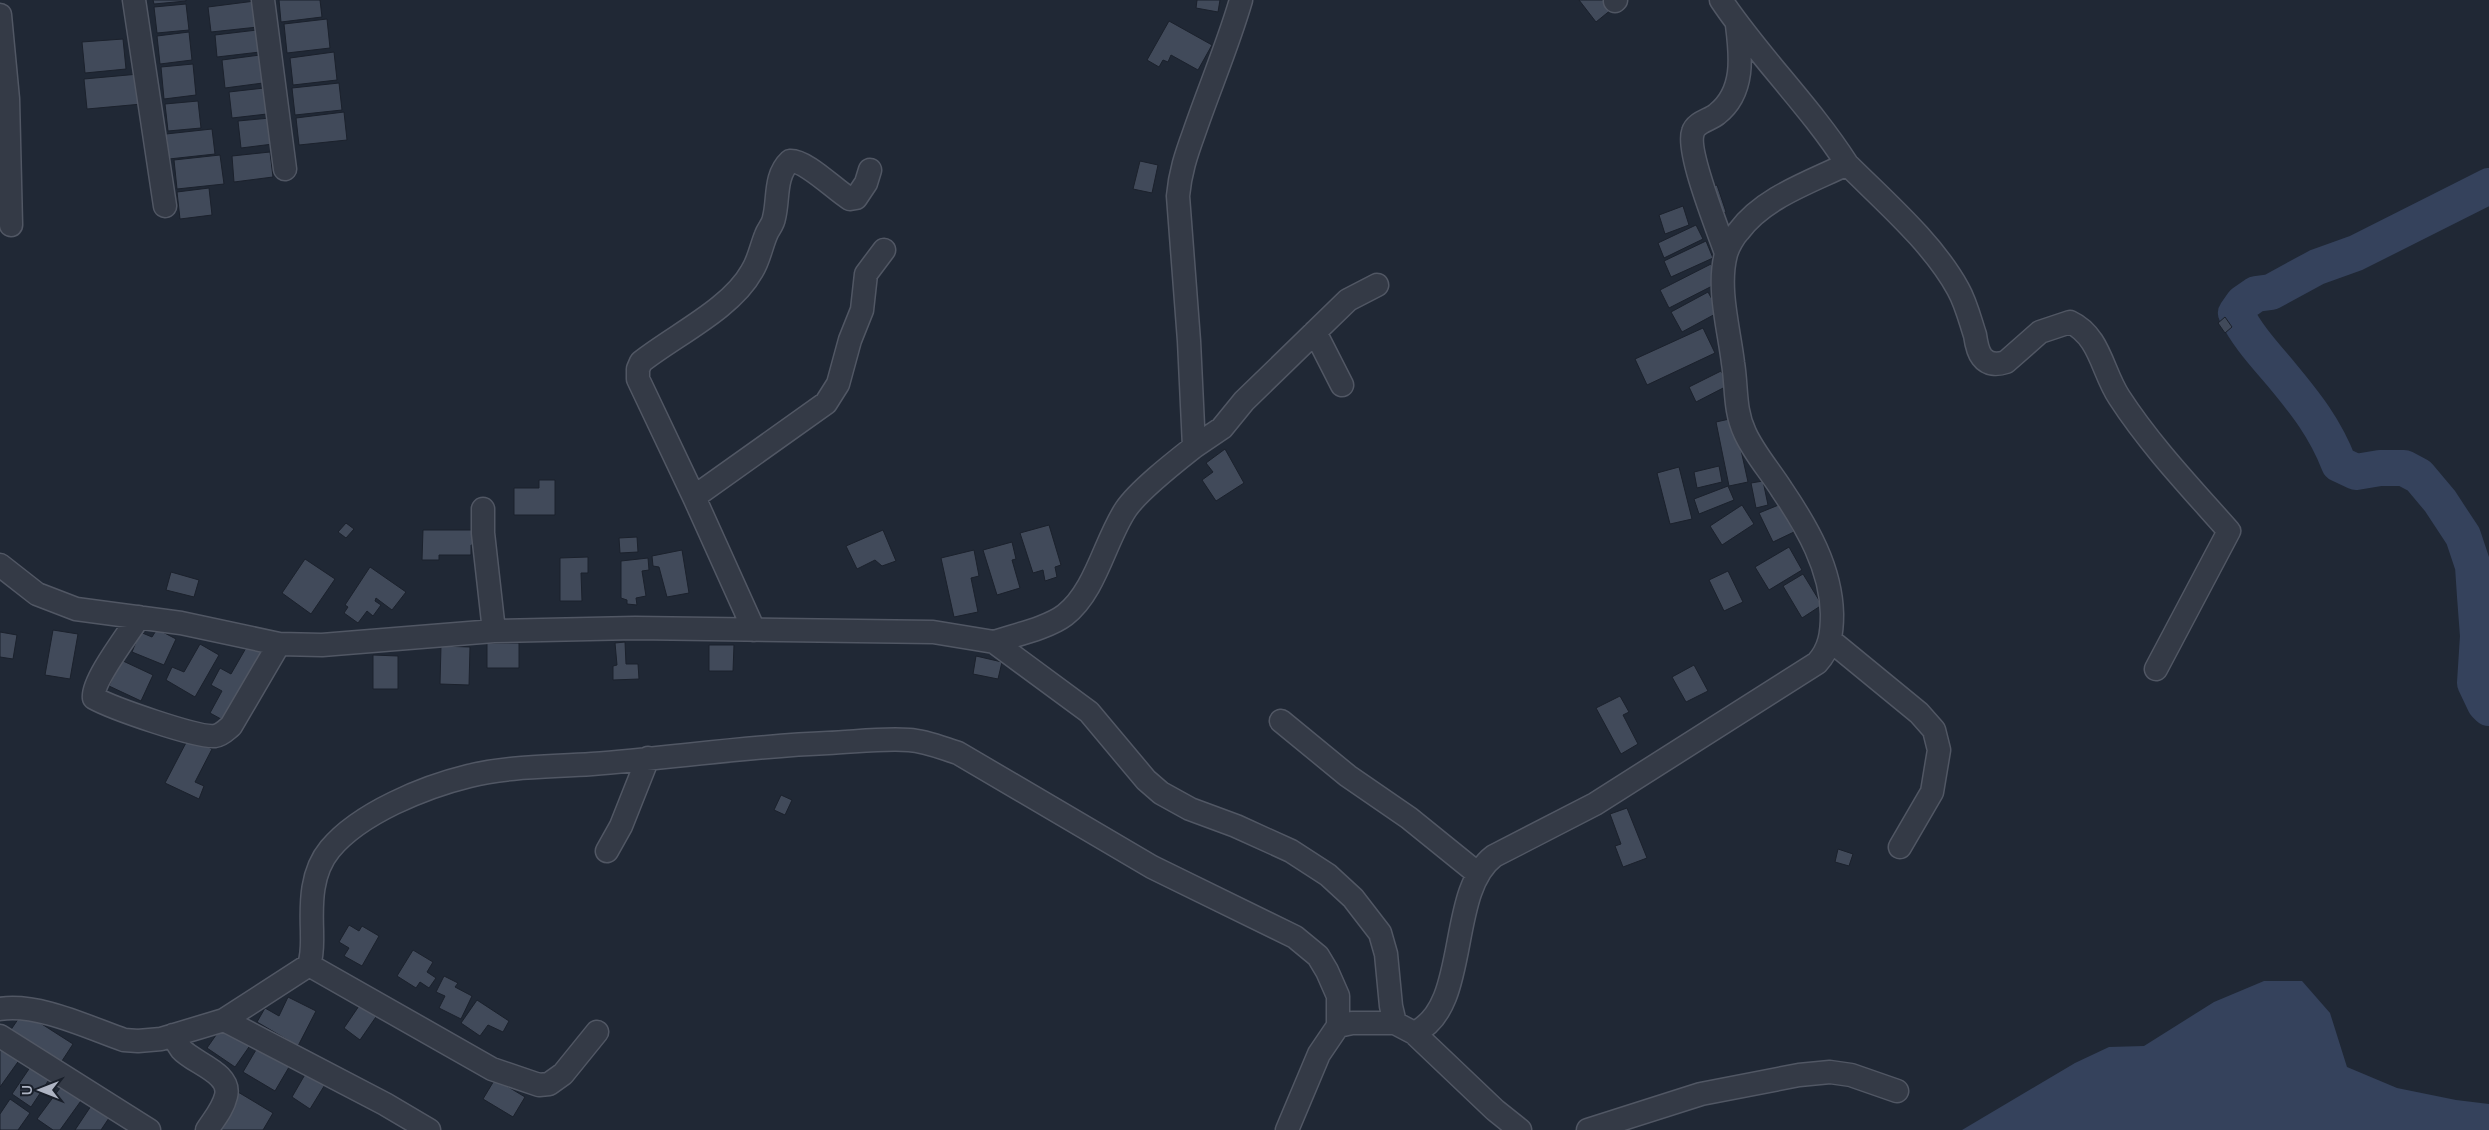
<svg xmlns="http://www.w3.org/2000/svg" width="2489" height="1130" font-family="Mulish,sans-serif">
	<rect width="100%" height="100%" fill="#202835"/>
	<path fill="#35425c" d="M2264,981H2302L2330,1013L2347,1067L2397,1088L2456,1100L2489,1104V1130H1962L2075,1063L2109,1047L2144,1046L2214,1002Z"/>
	<g fill="none" stroke-linecap="round" stroke-linejoin="round">
		<path stroke="#35425c" stroke-width="36" d="M2489,186L2356,253L2317,267L2271,292L2256,294L2243,303L2236,313C2247,336 2265,355 2281,374C2306,404 2325,428 2339,464L2356,472L2380,468H2404L2419,476L2440,501L2463,536L2473,566L2475,596L2478,636L2475,683L2485,704L2489,708"/>
	</g>
	<path fill="#414a5a" stroke="#1b212c" d="M153,0H186V1L154,4Z
		M279,0H320L322,17L281,22Z
		M1197,0H1220L1218,12L1196,8Z
		M1579,0H1605L1612,9L1596,22Z
		M255,1L258,27L211,32L208,7Z
		M186,4L189,30L157,33L154,7Z
		M327,19L330,48L287,53L284,24Z
		M1169,21L1212,45L1198,70L1171,55L1168,62L1163,60L1159,67L1147,60Z
		M257,30L260,52L217,57L215,35Z
		M189,32L192,60L160,64L157,36Z
		M123,39L126,69L85,73L82,42Z
		M334,52L337,80L293,85L290,58Z
		M260,55L263,83L225,88L222,60Z
		M193,64L196,95L164,99L161,67Z
		M139,74L142,104L87,109L84,79Z
		M339,83L342,110L295,115L292,88Z
		M264,88L267,114L232,118L229,92Z
		M198,101L201,128L168,131L165,104Z
		M344,112L347,140L299,145L296,118Z
		M270,118L273,144L241,148L238,121Z
		M212,129L215,154L169,159L166,134Z
		M270,152L273,177L234,182L232,156Z
		M220,155L224,184L177,189L174,160Z
		M1140,161L1158,165L1152,193L1133,189Z
		M1717,185L1726,212L1717,215L1708,188Z
		M209,188L212,215L180,219L177,192Z
		M1683,206L1689,225L1665,234L1659,215Z
		M1696,225L1703,239L1664,258L1658,243Z
		M1706,241L1713,258L1671,277L1664,261Z
		M1711,264L1720,282L1669,308L1660,290Z
		M1708,292L1719,312L1682,332L1671,312Z
		M2225,317L2232,327L2225,333L2218,323Z
		M1703,328L1715,353L1647,385L1635,359Z
		M1721,371L1729,385L1696,402L1689,387Z
		M1734,418L1748,482L1729,486L1716,422Z
		M1225,449L1244,483L1216,501L1202,480L1213,472L1206,463Z
		M1719,466L1722,482L1697,488L1694,472Z
		M1679,467L1692,519L1670,524L1657,473Z
		M539,480H555V515H514V488H539Z
		M1763,481L1768,505L1756,508L1751,483Z
		M1728,486L1734,500L1699,514L1694,499Z
		M1781,504L1794,532L1773,542L1759,513Z
		M1742,505L1754,524L1722,545L1710,526Z
		M346,523L354,529L346,538L338,532Z
		M1049,525L1061,565L1055,567L1057,577L1045,581L1043,570L1033,573L1020,533Z
		M423,530H475V545H471V555H439V560H422Z
		M883,530L896,561L882,566L875,560L857,569L846,546Z
		M637,537L638,552L620,553L619,538Z
		M1012,542L1016,559L1012,560L1020,588L997,595L983,550Z
		M1789,547L1802,570L1769,590L1755,567Z
		M682,550L689,593L667,597L659,567L653,566L652,556Z
		M974,550L979,576L971,578L978,612L954,617L941,558Z
		M588,557V573H581L582,601H560V558Z
		M648,558L649,570L642,571L646,596L636,598L637,605L627,604V600L621,598V561Z
		M305,559L335,579L311,614L282,593Z
		M370,567L406,592L392,610L376,598L375,601L381,605L373,616L367,611L358,623L344,613L348,607L345,605Z
		M1728,571L1743,602L1724,611L1709,580Z
		M171,572L199,580L194,597L166,590Z
		M1803,574L1822,605L1802,618L1783,586Z
		M157,629L176,639L164,665L132,652L140,632L152,637Z
		M53,630L78,634L70,679L45,675Z
		M0,632L17,635L13,659L0,657Z
		M250,641L270,652L230,724L210,713L222,691L211,685L220,668L231,674Z
		M625,642L626,664H638L639,679L613,680V666L617,665L615,643Z
		M487,643H519V668H487Z
		M200,644L219,655L195,697L166,680L172,667L184,672Z
		M709,645H734L733,671H709Z
		M441,646L470,647L469,685L440,684Z
		M373,655L398,656V689H373Z
		M976,656L1002,662L998,679L973,674Z
		M121,660L153,675L141,701L109,686Z
		M1694,665L1708,691L1686,702L1672,677Z
		M1620,696L1629,712L1623,715L1638,744L1621,754L1596,708Z
		M189,737L212,749L195,782L204,786L199,799L165,783Z
		M781,795L792,800L785,815L774,810Z
		M1627,808L1647,858L1623,867L1615,846L1621,844L1610,814Z
		M1838,849L1853,854L1849,866L1835,862Z
		M349,925L359,931L362,926L379,936L362,966L344,956L349,948L339,942Z
		M413,950L433,962L427,972L436,978L429,988L420,982L416,988L397,976Z
		M444,976L458,983L455,987L472,996L461,1019L439,1008L445,996L436,992Z
		M288,997L316,1011L298,1046L257,1022L265,1008L279,1016Z
		M477,1000L509,1021L503,1032L488,1025L480,1036L461,1023Z
		M361,1003L378,1014L360,1040L344,1028Z
		M23,1012L73,1044L60,1064L10,1031Z
		M223,1025L251,1044L235,1067L207,1048Z
		M260,1043L292,1062L275,1091L243,1072Z
		M0,1046L20,1059L0,1087Z
		M33,1063L52,1075L31,1107L12,1094Z
		M307,1071L326,1083L310,1109L292,1097Z
		M495,1079L525,1097L513,1117L483,1099Z
		M63,1084L83,1098L60,1130H53L37,1119Z
		M238,1092L273,1113L263,1130H215Z
		M10,1099L30,1113L18,1130H0V1114Z
		M93,1103L111,1115L101,1130H75Z"/>
	<g fill="none" stroke-linecap="round" stroke-linejoin="round">
		<defs>
			<path id="minor" d="M134,0L165,206
				M263,0L285,169
				M1615,1L1616,0
				M0,15L8,99L11,225
				M1847,164C1884,201 1933,243 1958,289C1966,303 1970,320 1975,335C1976,342 1978,352 1982,357C1988,365 1997,365 2006,362L2040,332L2070,322C2100,336 2102,371 2119,397C2150,445 2191,488 2229,531L2156,669
				M1726,253C1718,230 1686,151 1693,132C1696,122 1710,120 1717,114C1745,92 1741,56 1737,25
				M1315,332L1342,385
				M1194,447L1222,428L1244,401L1348,300L1377,285
				M694,497L826,403L838,384L850,340L862,310L866,274L884,250
				M483,509V533L494,631
				M0,565L37,594L76,609L181,623L279,644L322,645L494,631L635,628L933,632L994,642L1089,712L1146,780L1161,793L1190,809L1236,826L1291,851L1328,875L1353,898L1380,933L1386,954L1391,1006L1395,1023L1414,1033C1471,1008 1446,892 1494,856L1595,804L1817,663C1830,649 1832,633 1832,614C1831,568 1807,527 1782,490C1770,471 1754,453 1745,433C1734,410 1737,387 1733,363C1729,329 1717,288 1726,254C1728,247 1734,236 1739,231C1764,197 1811,182 1847,164C1810,106 1759,57 1721,0
				M139,617C129,633 91,682 94,698C112,708 197,738 215,736C222,735 226,730 231,726L279,644
				M754,630L694,497L638,379V369L641,362C675,335 731,309 752,271C759,260 761,247 766,235C768,229 773,225 774,218C779,199 774,176 790,161C806,160 835,190 850,199L856,198L866,183L870,170
				M1830,640L1919,713L1934,730L1939,750L1932,792L1900,847
				M994,642C1015,635 1048,628 1065,615C1096,591 1105,540 1126,509C1139,490 1175,462 1194,447L1189,341L1178,196C1180,173 1186,155 1194,133C1209,89 1228,45 1241,0
				M1281,721L1348,776L1409,818L1477,873
				M607,851L621,826L648,758
				M309,965L492,1069L539,1085L549,1084L563,1074L597,1032
				M0,1009C38,1003 87,1027 124,1040L138,1041L161,1039L224,1020L309,965C313,953 312,943 312,931C311,902 311,872 330,849C360,813 424,787 469,776C509,766 551,767 592,764C671,758 749,746 828,743C854,742 883,738 909,740C926,741 942,748 958,753L1152,867L1295,937L1318,956L1327,971L1338,996V1026
				M224,1020L385,1104L429,1130
				M1414,1033L1495,1110L1520,1130
				M173,1035C175,1040 178,1045 181,1049C193,1063 232,1073 226,1096C223,1109 214,1119 207,1130
				M0,1036L149,1130
				M1287,1130L1319,1054L1338,1026L1352,1023H1395
				M1588,1130L1701,1094L1799,1075L1830,1072L1851,1075L1897,1091"/>
		</defs>
		<use href="#minor" stroke="#515764" stroke-width="25"/>
		<use href="#minor" stroke="#343a46" stroke-width="22"/>
	</g>
	<g transform="translate(40 1090) rotate(270)" stroke="#191f2a" stroke-width="4" paint-order="stroke">
	<path d="M0-4L9 19L0 12L-9 19Z" fill="#aeb4c3"/>
	<text y="-8" font-size="14" font-weight="bold" text-anchor="middle" fill="#aeb4c3">U</text>
	</g>
</svg>
